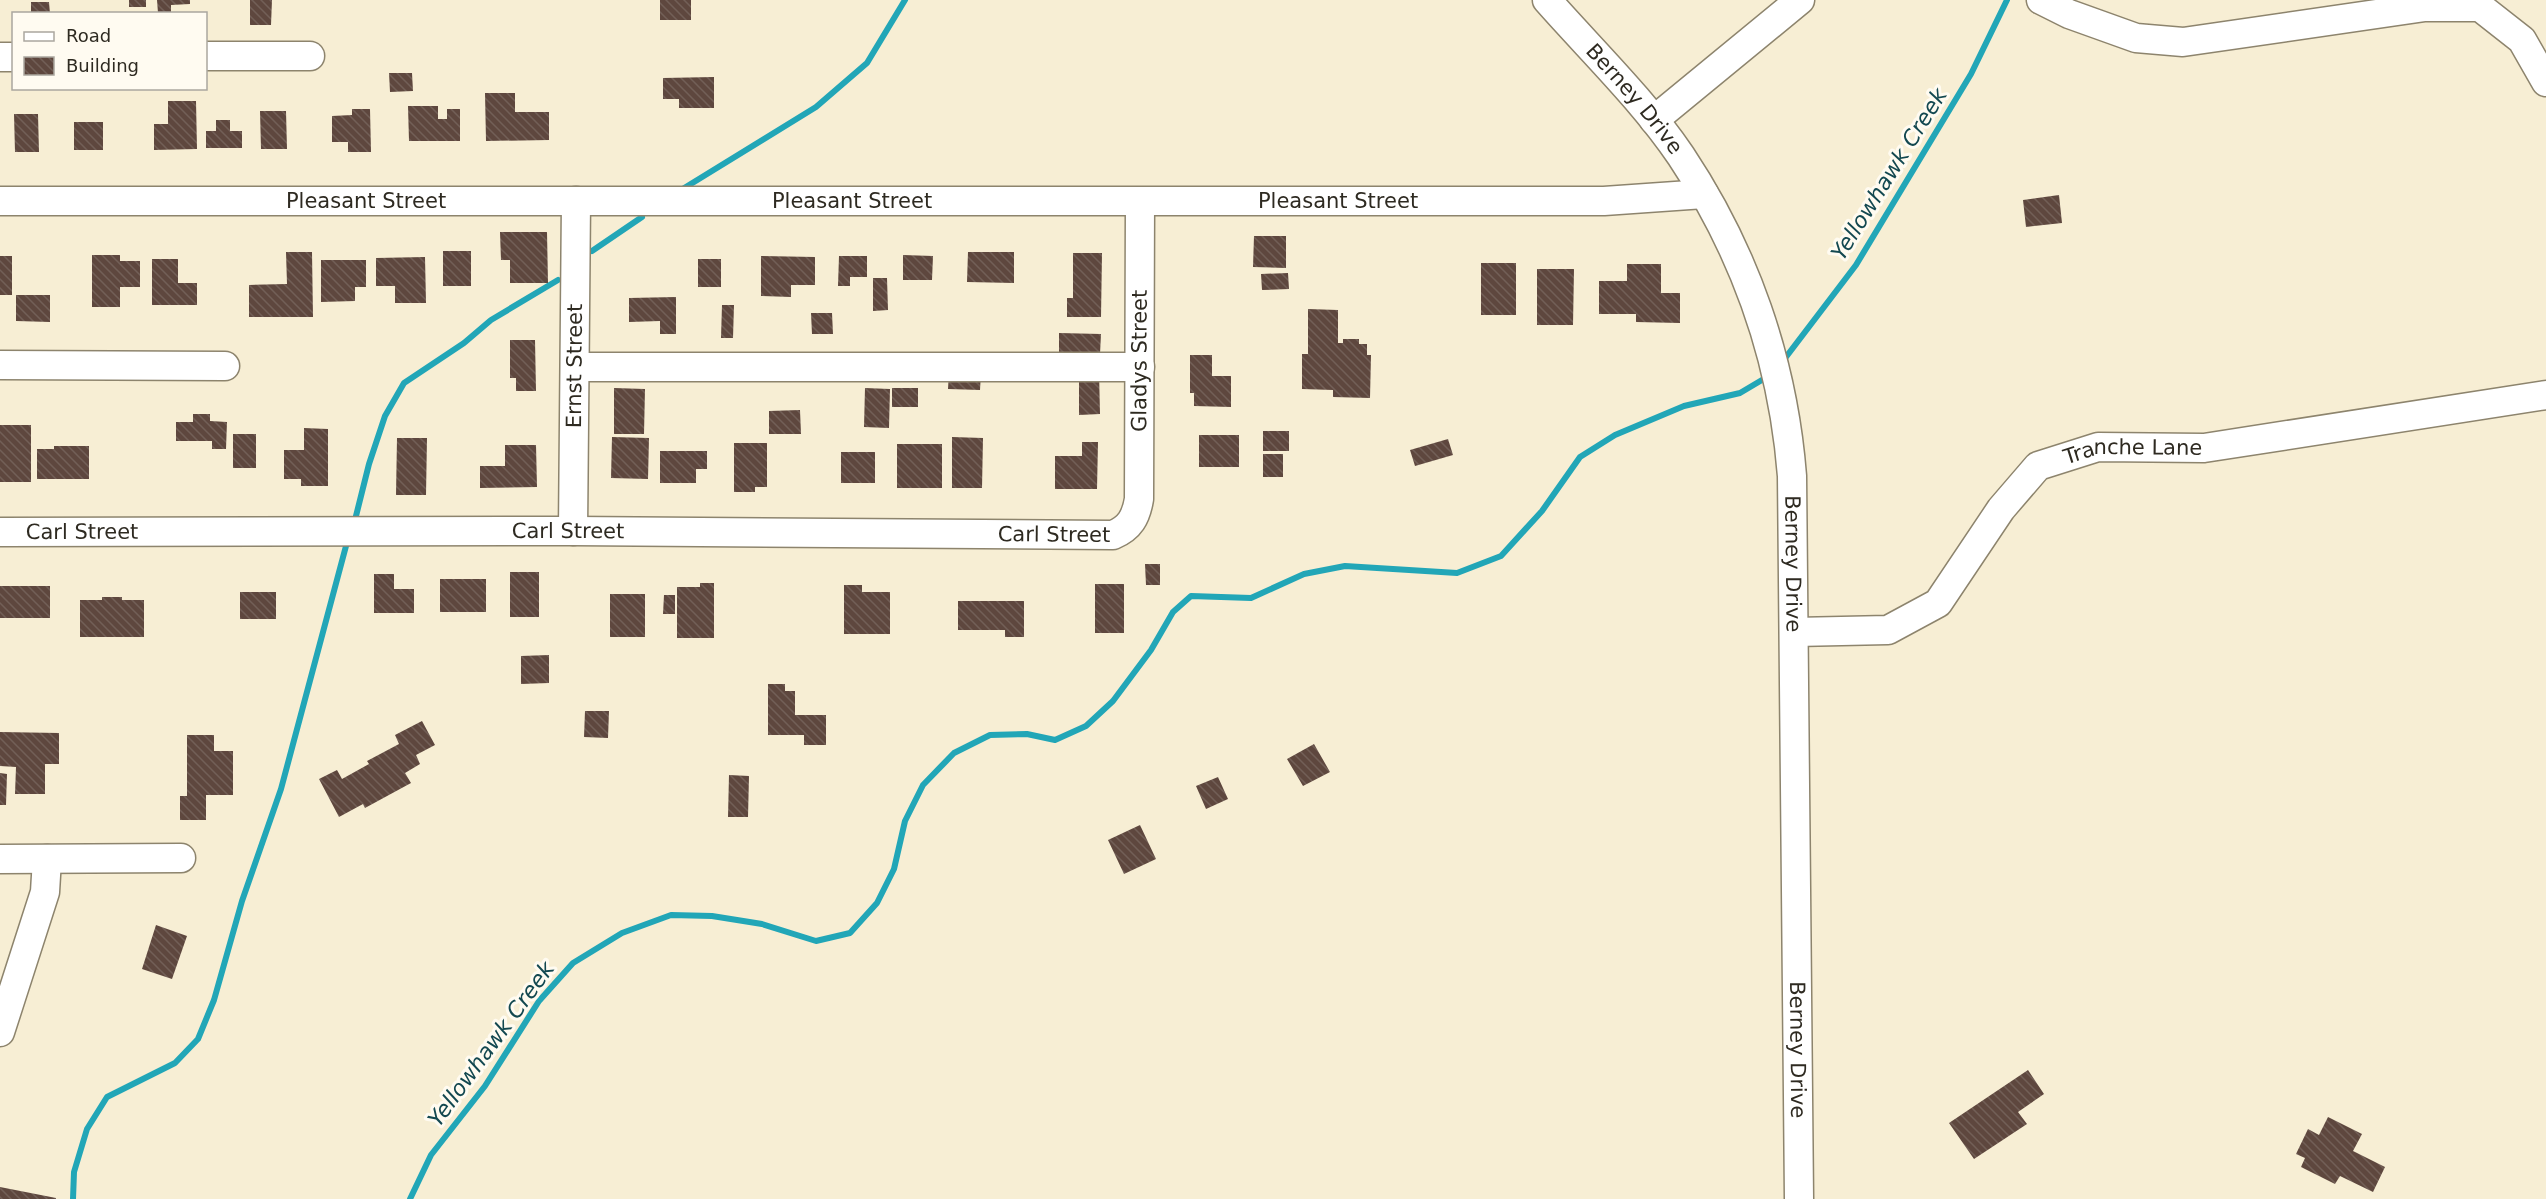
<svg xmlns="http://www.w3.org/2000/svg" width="2546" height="1199" font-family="'DejaVu Sans',sans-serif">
	<defs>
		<pattern id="building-back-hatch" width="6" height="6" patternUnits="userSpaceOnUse" patternTransform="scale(1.5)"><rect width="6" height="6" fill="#5e473e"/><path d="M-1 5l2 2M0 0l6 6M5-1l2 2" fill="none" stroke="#725f57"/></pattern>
	</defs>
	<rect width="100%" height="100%" fill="#f7eed4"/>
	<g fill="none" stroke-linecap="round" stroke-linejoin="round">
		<path stroke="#22a6b7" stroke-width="6" d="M681,190L816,107L867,63L905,0
			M592,251L642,217
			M1786,357L1856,265L1971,74L2007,0
			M356,516L369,464L385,416L404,383L464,343L491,320L558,280
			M73,1199L74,1172L87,1129L107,1097L175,1063L198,1039L214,1000L242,901L281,789L346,546
			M410,1199L431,1155L485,1086L539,1001L573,963L622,933L671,915L712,916L762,924L816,941L850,933L877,903L894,869L905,821L923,785L954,753L990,735L1027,734L1055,740L1086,726L1113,701L1151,650L1173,612L1191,596L1251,598L1304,574L1345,566L1457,573L1501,556L1542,511L1580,457L1615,435L1684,406L1740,393L1767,377"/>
	</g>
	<path fill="url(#building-back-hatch)" d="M129,0H146V7H129Z
		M157,0H190V4L171,5V13H158Z
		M250,0H272L271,25H250Z
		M660,0H691V20H660Z
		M31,2H49L50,14H31Z
		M389,73H412L413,91L390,92Z
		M714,77V108H679V99H663V78Z
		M485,93H515V112H549V140L486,141Z
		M168,101H196L197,149L154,150V124H168Z
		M408,106H438V119H447V109H460V141H409Z
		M352,109H370L371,152H348V142H332V116L352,115Z
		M260,111H286L287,149H261Z
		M14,114H38L39,152H15Z
		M216,120H230V131H242V148H206V131H216Z
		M74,122H103V150H74Z
		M2059,195L2062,223L2026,227L2023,200Z
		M500,232H547L548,283H510V260H501Z
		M1254,236H1286V268L1253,267Z
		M443,251H471V286H443Z
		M286,252H312L313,317H249V285L287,284Z
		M968,252H1014V283L967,282Z
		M1073,253H1102L1101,317H1067V298H1073Z
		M92,255H120V261H140V287H120V307H92Z
		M903,255L933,256L932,280H903Z
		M0,256H12V295H0Z
		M761,256L815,257V285H791V297L761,296Z
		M839,256H867V277H850V286H838Z
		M425,257L426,303H395V286H376V258Z
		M152,259H178V283H197V305H152Z
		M698,259H721V287H698Z
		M321,260H366V287H355V301L321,302Z
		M1481,263H1516V315H1481Z
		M1627,264H1661V293H1680V323L1636,322V314H1599V281H1627Z
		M1537,269H1574L1573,325H1537Z
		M1288,273L1289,289L1262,290L1261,274Z
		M873,278H887L888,310L873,311Z
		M16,295H50V322L16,321Z
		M676,297V334H660V321L629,322V298Z
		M722,305H734L733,338H721Z
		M1308,309L1338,310V343H1343V339H1359V344H1367V355H1371L1370,398L1333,397V390L1302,389V354H1308Z
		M811,313H832L833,334H812Z
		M1059,333L1101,334L1100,354L1059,353Z
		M510,340H535L536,391H516V378H510Z
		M1190,355H1212V376H1231V407L1194,406V393H1190Z
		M1079,371H1099L1100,414L1079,415Z
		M949,372L981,373L980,390L948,389Z
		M614,388L645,389L644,434H614Z
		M865,388L890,389L889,428L864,427Z
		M892,388H918V407H892Z
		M800,410L801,434H769V411Z
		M193,414H210V421L227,422L226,449H212V441H176V422H193Z
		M0,425H31V482H0Z
		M304,428L328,429V486H301V479H284V450H304Z
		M1263,431H1289V451H1263Z
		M233,434H256V468H233Z
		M1199,435H1239V467H1199Z
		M612,437L649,438L648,479L611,478Z
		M952,437L983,438L982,488H952Z
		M397,438H427L426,495H396Z
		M1448,439L1453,455L1415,466L1410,450Z
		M1082,442H1098L1097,489H1055V456H1082Z
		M734,443H767V487H755V492H734Z
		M897,444H942V488H897Z
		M505,445H536L537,487L480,488V466H505Z
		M54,446H89V479H37V449H54Z
		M660,451H707V469H696V483H660Z
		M841,452H875V483H841Z
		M1263,454H1283V477H1263Z
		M1145,564H1160V585H1146Z
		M510,572H539V617H510Z
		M374,574H394V589H414V613H374Z
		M440,579H486V612H440Z
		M700,583H714V638H677V587H700Z
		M1095,584H1124V633H1095Z
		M844,585H862V592H890V634H844Z
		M0,586H50V618H0Z
		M240,592H276V619H240Z
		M610,594H645V637H610Z
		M664,595H675V614H663Z
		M102,597H122V600H144V637H80V600H102Z
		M958,601H1024V637H1005V630H958Z
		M549,655V683L521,684V656Z
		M768,684H785V691H795V715H826V745H804V735H768Z
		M585,711H609L608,738L584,737Z
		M422,721L435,745L416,755L420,764L405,773L411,783L365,808L363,804L339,817L319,779L337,770L342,779L369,764L367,761L399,744L395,735Z
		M0,732L59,733V764H45V794H15L16,767L0,766Z
		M187,735H214V751H233V795H206V820H180V796H187Z
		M1314,744L1330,772L1303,786L1287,759Z
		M0,773L7,774L6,805H0Z
		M729,775L749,776L748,817H728Z
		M1218,777L1228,799L1206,809L1196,786Z
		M1140,825L1156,859L1124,874L1108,840Z
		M156,925L187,936L172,979L142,969Z
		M2028,1070L2044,1094L2018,1112L2027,1124L1974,1159L1949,1123Z
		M2328,1117L2362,1134L2353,1151L2385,1167L2373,1192L2340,1176L2335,1184L2301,1167L2305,1158L2296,1154L2308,1129L2319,1135Z
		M0,1187L56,1198V1199H0Z"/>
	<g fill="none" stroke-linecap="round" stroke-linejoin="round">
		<defs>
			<g id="minor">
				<path id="s1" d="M1547,0C1592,51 1643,100 1681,156C1745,252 1783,361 1792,476L1799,1199"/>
				<path d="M2041,0L2069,14L2136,38L2183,42L2425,7H2480L2522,40L2546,82"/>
				<path d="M206,56H310"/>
				<path d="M0,57H14"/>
				<path d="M1654,120L1800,0"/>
				<path id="s2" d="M0,201H1604L1704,194"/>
				<path d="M0,365L225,366"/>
				<path d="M575,367H1140"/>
				<path id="s3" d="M573,531L576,201"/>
				<path id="s4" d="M0,532L573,531L1113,535C1130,528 1136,517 1139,499L1140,202"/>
				<path id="s5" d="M1795,632L1888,630L1938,603L2001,509L2038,466L2098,447L2204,448L2546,395"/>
				<path d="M0,859L181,858"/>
				<path d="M0,1032L45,892L47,859"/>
			</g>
		</defs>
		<use href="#minor" stroke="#8d846d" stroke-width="31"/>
		<use href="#minor" stroke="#fff" stroke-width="28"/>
	</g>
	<g text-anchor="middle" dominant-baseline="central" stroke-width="6" stroke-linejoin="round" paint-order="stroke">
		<g font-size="21" fill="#2e2a21" stroke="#fffbf1">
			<text stroke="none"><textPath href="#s1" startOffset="132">Berney Drive</textPath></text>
			<text stroke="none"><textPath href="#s2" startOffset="366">Pleasant Street</textPath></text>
			<text stroke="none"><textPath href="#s2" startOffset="852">Pleasant Street</textPath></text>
			<text stroke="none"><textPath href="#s2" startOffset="1338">Pleasant Street</textPath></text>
			<text stroke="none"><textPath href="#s4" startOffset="1298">Gladys Street</textPath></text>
			<text stroke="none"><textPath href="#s3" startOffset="165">Ernst Street</textPath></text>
			<text stroke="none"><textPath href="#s5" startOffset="417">Tranche Lane</textPath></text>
			<text stroke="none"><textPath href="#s4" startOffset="82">Carl Street</textPath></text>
			<text stroke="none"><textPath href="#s4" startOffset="568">Carl Street</textPath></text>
			<text stroke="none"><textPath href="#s4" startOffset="1054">Carl Street</textPath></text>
			<text stroke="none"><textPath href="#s1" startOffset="636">Berney Drive</textPath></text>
			<text stroke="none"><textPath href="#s1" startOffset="1122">Berney Drive</textPath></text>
		</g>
		<g font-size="22" font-style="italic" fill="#134850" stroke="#fffbf1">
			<text transform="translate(1889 174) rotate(-58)">Yellowhawk Creek</text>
			<text transform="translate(491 1044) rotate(-54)">Yellowhawk Creek</text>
		</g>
	</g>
	<rect x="12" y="12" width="195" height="78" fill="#fffbf1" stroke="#aba79e" stroke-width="1.5"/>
	<rect x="24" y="32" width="30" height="9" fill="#ffffff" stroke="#aba79e" stroke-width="1.5"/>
	<text x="66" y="42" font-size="18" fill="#2e2a21">Road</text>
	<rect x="24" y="57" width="30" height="18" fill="url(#building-back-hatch)" stroke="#aba79e" stroke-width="1.5"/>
	<text x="66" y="72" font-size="18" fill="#2e2a21">Building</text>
</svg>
